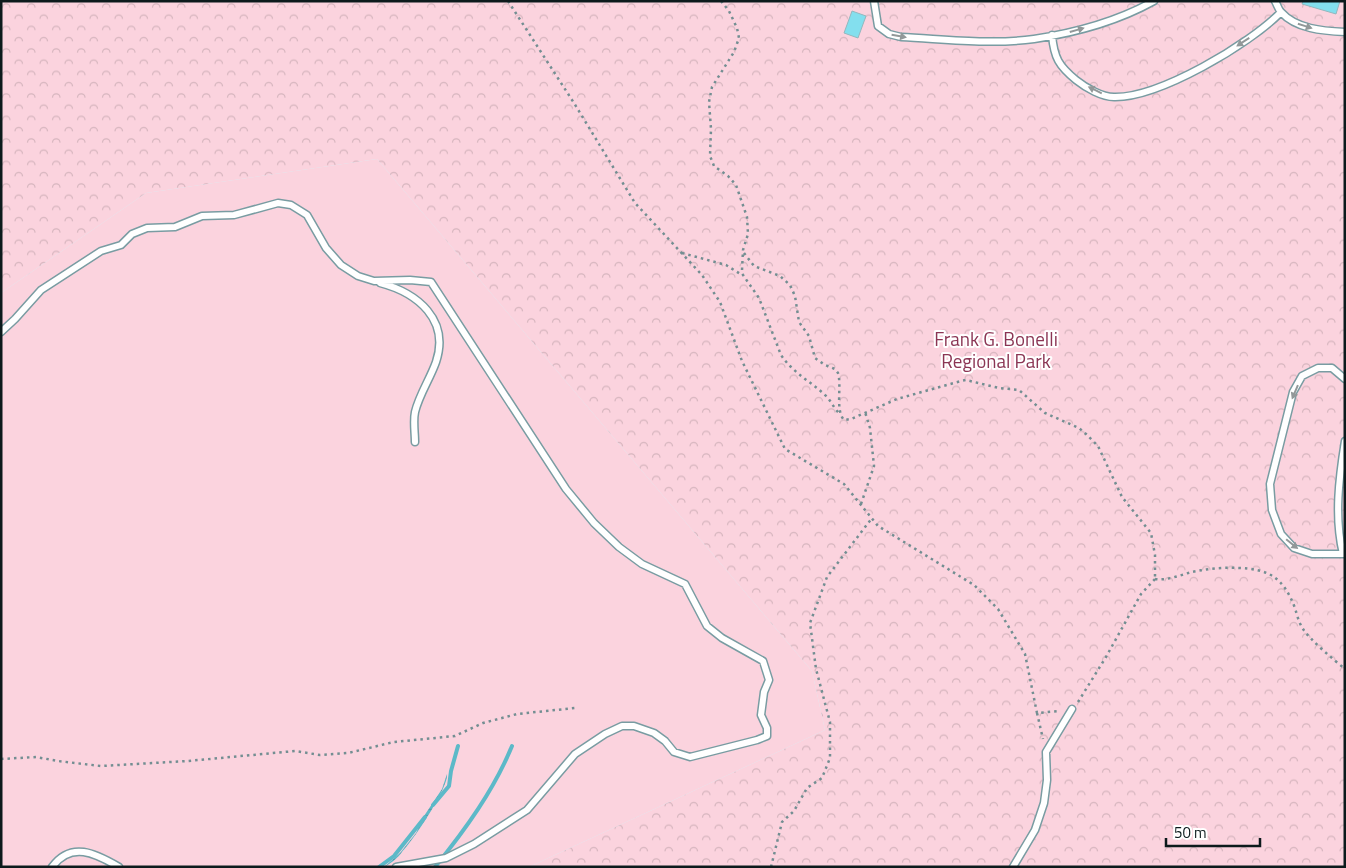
<svg xmlns="http://www.w3.org/2000/svg" width="1346" height="868" font-family="'Titillium Web',sans-serif">
	<defs>
		<pattern id="park-crowns" width="20" height="18" patternUnits="userSpaceOnUse" patternTransform="scale(1.25)"><rect width="20" height="18" fill="#fbd3de"/><path d="M2 6a3 3 0 1 1 6 0M12 15a3 3 0 1 1 6 0" fill="none" stroke="#d6b5be"/></pattern>
		<pattern id="water-rules" width="6" height="5" patternUnits="userSpaceOnUse" patternTransform="scale(1.25)"><rect width="6" height="5" fill="#5cb9c8"/><path d="M0 2.5h6" fill="none" stroke="#4f9eab"/></pattern>
	</defs>
	<rect width="100%" height="100%" fill="#d0f6fc"/>
	<path fill="#fbd3de" d="M377,159L812,671L825,730L529,867H1V293L146,193Z"/>
	<path fill="url(#park-crowns)" d="M1,1H1345V867H529L825,730L812,671L377,159L146,193L1,293Z"/>
	<path fill="url(#water-rules)" d="M447,774C449,787 413,841 402,852C398,858 390,864 384,867L400,853L416,833L424,816L442,789Z"/>
	<g fill="none" stroke-linecap="round" stroke-linejoin="round">
		<path stroke="#5cb9c8" stroke-width="4" d="M433,805L449,786L451,771L458,746
			M379,867L394,856L425,817
			M435,867C465,830 494,790 512,746"/>
	</g>
	<path fill="#83dfee" stroke="#94b8be" d="M1303,1H1340L1336,14L1302,4Z
		M852,11L866,16L858,38L844,33Z"/>
	<g fill="none" stroke-linecap="round" stroke-linejoin="round">
		<defs>
			<path id="service" d="M874,1L878,26L889,34L901,37C944,39 991,45 1034,39C1074,33 1118,21 1154,1
				M1275,1C1277,4 1278,9 1281,12C1296,29 1323,31 1345,32
				M1052,35C1054,58 1059,66 1076,80C1086,88 1102,97 1114,97C1159,98 1250,44 1281,12
				M380,283C418,293 450,320 436,362C430,379 419,395 415,412C413,421 415,433 415,442
				M1,332L15,319L41,290L101,251L121,245L132,234L147,228L175,227L202,216L234,215L278,203L291,205L307,215L326,248L341,265L358,276L374,281L410,280L431,282L566,489L594,523L619,547L642,564L685,584L707,626L722,638L763,661L769,680L764,692L761,715L767,728V736L757,740L690,757L674,752L665,741L654,733L634,726H622L605,734L575,754L527,810L474,844L446,858L396,867
				M1345,379L1332,368H1318L1302,376L1293,392L1270,484L1272,510L1281,534L1294,548L1312,554H1345
				M1343,554C1334,517 1339,478 1345,441
				M52,867C71,841 95,853 119,867
				M1013,867L1035,830L1044,803L1047,780L1046,752L1072,709"/>
		</defs>
		<use href="#service" stroke="#799ca2" stroke-width="9"/>
		<path stroke="#738e92" stroke-width="2.5" stroke-dasharray="2.5 4" stroke-linecap="butt" d="M508,1L574,103L635,203L702,275L720,302L742,361L785,449L844,484L878,526L974,585L998,609L1025,654L1037,713L1060,711
			M721,1L729,11L737,28L739,38L734,52L712,87L709,102L711,129L710,156L714,166L728,176L736,185L747,217L748,234L743,250L742,270L743,275L759,298L781,355C793,373 810,381 825,395C831,400 834,409 840,414
			M682,253L726,265L742,275
			M744,253L754,266L780,276L790,285L795,296L799,322L809,336L815,358L825,365L835,369L838,373C842,386 835,410 844,420L851,419L897,399L961,381L966,380L999,388L1019,390L1045,413L1079,428L1086,434L1098,446L1122,497L1151,533L1155,555V579
			M861,504L874,466L870,428L865,412
			M1155,579C1167,581 1180,575 1192,572C1207,569 1222,567 1238,568C1269,569 1283,577 1295,608C1297,615 1299,623 1303,629C1311,641 1333,659 1345,669
			M1078,702L1106,657L1141,594L1155,579
			M1037,713L1043,739
			M1,759L36,757L58,761L101,766L188,761L295,751L320,755L348,753L394,742L455,736L483,723L517,714L575,708
			M771,867L782,822L794,811L807,788L822,778L830,758V722L816,669L810,623L827,577L872,518"/>
		<use href="#service" stroke="#fff" stroke-width="6"/>
	</g>
	<defs><path id="oneway-solid" d="M-6-.8H1V-3.2L6.5 0L1 3.2V.8H-6Z" transform="scale(1.25)"/></defs>
	<g fill="#929899">
		<use href="#oneway-solid" transform="translate(1305 26) rotate(18)"/>
		<use href="#oneway-solid" transform="translate(1077 30) rotate(-16)"/>
		<use href="#oneway-solid" transform="translate(899 36) rotate(10)"/>
		<use href="#oneway-solid" transform="translate(1243 42) rotate(147)"/>
		<use href="#oneway-solid" transform="translate(1095 90) rotate(-154)"/>
		<use href="#oneway-solid" transform="translate(1295 392) rotate(113)"/>
		<use href="#oneway-solid" transform="translate(1292 544) rotate(39)"/>
	</g>
	<g text-anchor="middle" dominant-baseline="central" stroke-width="4" stroke-linejoin="round" paint-order="stroke">
		<g font-size="19" fill="#8b3554" stroke="#fff">
			<text x="996" y="338">Frank G. Bonelli<tspan x="996" dy="22">Regional Park</tspan></text>
		</g>
	</g>
	<rect width="1346" height="868" fill="none" stroke="#0c1a1c" stroke-width="5"/>
	<path d="M1166 838v8h94v-8" fill="none" stroke="#0c1a1c" stroke-width="2.5"/>
	<text x="1174" y="838" font-size="15" fill="#0c1a1c" stroke="#ffffff" stroke-width="4" paint-order="stroke">50 m</text>
</svg>
